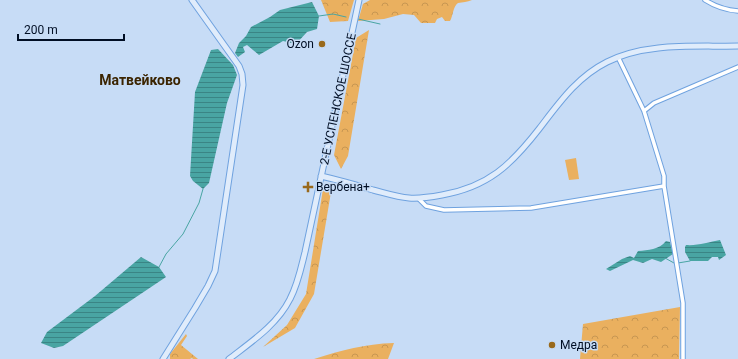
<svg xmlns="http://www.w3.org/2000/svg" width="738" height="359" font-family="Roboto,sans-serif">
	<defs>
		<pattern id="forest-crowns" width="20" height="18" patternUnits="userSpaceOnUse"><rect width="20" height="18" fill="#eab05f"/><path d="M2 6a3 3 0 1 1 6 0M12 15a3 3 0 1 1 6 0" fill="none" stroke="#c79652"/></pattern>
		<pattern id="water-rules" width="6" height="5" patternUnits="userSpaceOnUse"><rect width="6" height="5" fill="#49a5a3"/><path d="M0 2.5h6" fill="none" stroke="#3a8585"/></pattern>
	</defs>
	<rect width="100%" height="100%" fill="#c7dcf6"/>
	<path fill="url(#forest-crowns)" d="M321,0H354L348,21L330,22Z
		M370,0H472C467,2 463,2 458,3C453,6 453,16 450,21H445L442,17L437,19L435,23H421L414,15L403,14L384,19L358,21L363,4Z
		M369,30L348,156L341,169L334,155L356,38Z
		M329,183L332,186L314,294L295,328L263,347L287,325L306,294L323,189Z
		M680,307L679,359H580L583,324Z
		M186,334L187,336L181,345L198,359H193L192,358L190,359H170V354Z
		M394,343L388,359H314C343,350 364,344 394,343Z"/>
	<path fill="#eab05f" d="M576,158L579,179L569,180L565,160Z"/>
	<path fill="url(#water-rules)" d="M312,2L319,16L317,29L307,32L296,44L283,41L259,55L247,45L243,47L245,52L238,57L235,53L239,43L246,36L251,27L270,17L280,10Z
		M218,49L233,65L237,75L227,103L209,183L203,189L193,181L190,176L195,92L211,50Z
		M720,240L726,255L719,260L718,257H712L708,261H690L685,252V247L686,245C697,246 709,242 720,240Z
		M666,241L670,242L673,254L661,262L652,259L643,263L633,260L610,271L606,269L622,259L630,256L634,258L638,251C648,250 659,250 666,241Z
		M141,257L159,267L166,277L63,346L54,348L41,343L47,332L95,296Z"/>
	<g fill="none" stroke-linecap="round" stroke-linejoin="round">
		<path stroke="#49a5a3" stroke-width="1" d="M319,16L333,14L346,17
			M358,19L380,24
			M665,258L674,263
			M678,263L690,261
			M159,267L166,254L183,234L199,203L203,189"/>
		<defs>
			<path id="street" d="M705,0C716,7 725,10 738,11
				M644,111L654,103L738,67
				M664,186L683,303V359
				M419,199L426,206L444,210L531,208L664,186V176L644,111L618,57"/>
			<path id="secondary" d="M321,176C338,180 356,185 373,190C385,193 397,197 409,198C420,199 431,197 442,195C488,187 511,165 539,129C559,103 577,77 607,62C646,42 696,47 738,46
				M163,359L195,308L208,286L215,271L243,85L242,74L239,66L192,0
				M229,359C251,342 277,325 290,299C298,284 301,268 305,252L359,0"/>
		</defs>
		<use href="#street" stroke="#6fa2df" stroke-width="5.5"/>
		<use href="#secondary" stroke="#6fa2df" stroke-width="7"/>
		<use href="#street" stroke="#fff" stroke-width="3.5"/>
		<use href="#secondary" stroke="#e0ecfb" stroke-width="5"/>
	</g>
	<g fill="#99691b" stroke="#c7dcf6" stroke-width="1.5">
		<circle cx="322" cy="44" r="4"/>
		<path d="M306 181h4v4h4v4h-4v4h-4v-4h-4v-4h4z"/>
		<circle cx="552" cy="345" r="4"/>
	</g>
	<g text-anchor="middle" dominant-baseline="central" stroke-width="3" stroke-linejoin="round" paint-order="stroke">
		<g font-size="12" fill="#000e24" stroke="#c7dcf6" text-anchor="start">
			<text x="314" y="44" text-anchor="end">Ozon</text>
			<text x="316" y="187">Вербена+</text>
			<text x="560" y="345">Медра</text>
		</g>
		<g font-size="12" fill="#000e24" stroke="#c7dcf6">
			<text transform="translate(338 99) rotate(-78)">2-Е УСПЕНСКОЕ ШОССЕ</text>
		</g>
		<g font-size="14" font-weight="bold" fill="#3b2400" stroke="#c7dcf6">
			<text x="140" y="80">Матвейково</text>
		</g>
	</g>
	<path d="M18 34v6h106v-6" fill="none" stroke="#000e24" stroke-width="2"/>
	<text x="24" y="34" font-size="12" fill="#000e24" stroke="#c7dcf6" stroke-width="3" paint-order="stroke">200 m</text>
</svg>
